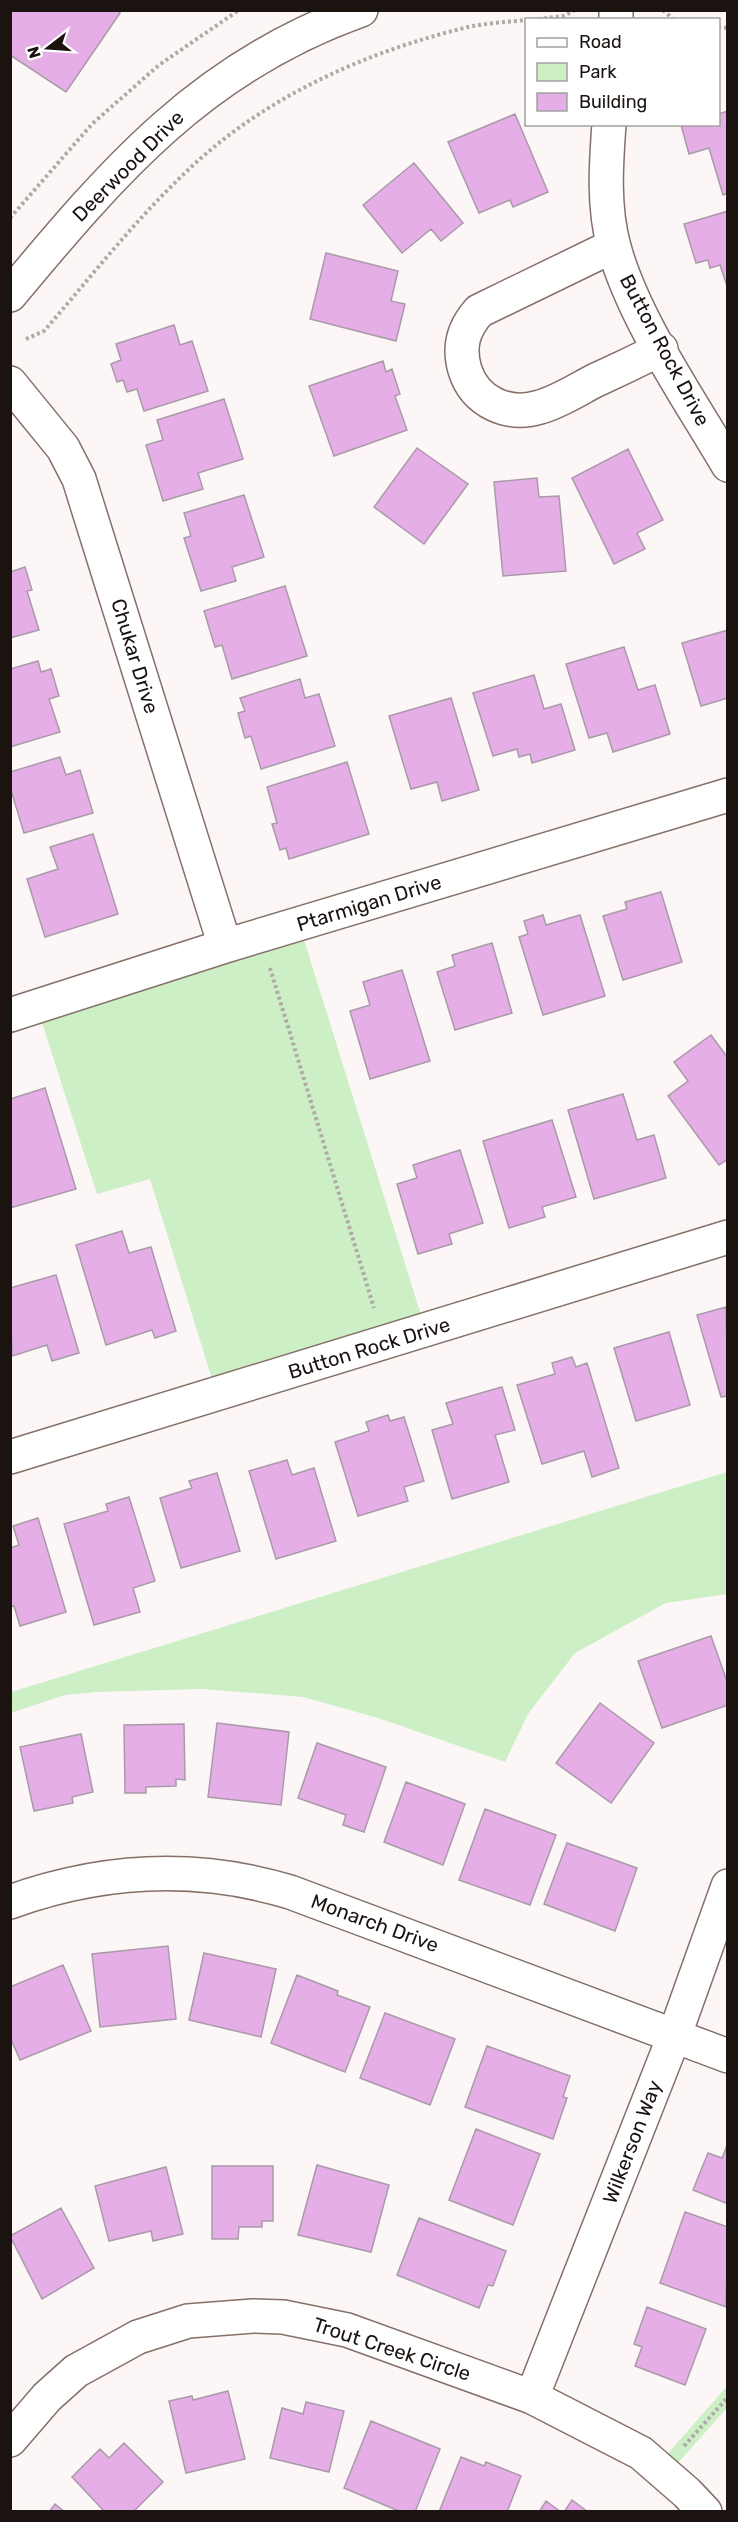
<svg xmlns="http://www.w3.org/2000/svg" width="738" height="2522" font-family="Rubik,sans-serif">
	<rect width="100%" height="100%" fill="#fcf7f6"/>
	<path fill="#ccefc5" d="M299,924L426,1331L217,1395L150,1179L97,1194L37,1007Z
		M727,1472V1594L666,1603L575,1653L528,1714L505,1762L378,1718L303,1697L202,1689L96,1692L65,1695L11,1713V1692Z
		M727,2386V2408L667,2475L657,2466Z"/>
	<path fill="#e6aee7" stroke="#a99aa9" stroke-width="1.5" d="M10,10H117L120,13L66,92L10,55Z
		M728,111V193L723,195L709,148L689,154L681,125L718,124V114Z
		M515,114L548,192L513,207L510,200L479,213L448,142Z
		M414,163L463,223L441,241L431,229L402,253L363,205Z
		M728,211V289L720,265L710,268L708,260L696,263L684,224Z
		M326,253L398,271L391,301L405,304L396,341L310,319Z
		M174,325L180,345L192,341L208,391L144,411L137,389L127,392L123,380L117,382L111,364L121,360L116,344Z
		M383,361L386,372L392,369L400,394L395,396L407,430L334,456L309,386Z
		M224,399L243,459L198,473L203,489L163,501L146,445L163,440L157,420Z
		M417,448L468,484L424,544L374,507Z
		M628,449L663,520L637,533L645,549L614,564L572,478Z
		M537,478L539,497L559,496L566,571L503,576L494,482Z
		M244,495L264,557L232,567L236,581L201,591L184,538L191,536L184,513Z
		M25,567L32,590L27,591L39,630L10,638V572Z
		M285,586L307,656L232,679L222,645L215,647L204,611Z
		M728,630V698L701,706L682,643Z
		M624,647L638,690L655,685L670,734L613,752L607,733L589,738L566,664Z
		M38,661L41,672L51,669L59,696L49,699L60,732L10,747V669Z
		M534,675L544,709L561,704L575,750L532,763L530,754L519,757L517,749L493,756L473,693Z
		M300,679L305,698L319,694L335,746L261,769L251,736L245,738L238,713L245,711L240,698Z
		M451,698L479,790L442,801L437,782L411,789L389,716Z
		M60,757L66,775L80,770L93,813L24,833L10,787V772Z
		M347,762L369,834L289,859L286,848L280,850L272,824L277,823L267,787Z
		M93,834L118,914L45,937L27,879L58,869L50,847Z
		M661,892L682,962L623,980L603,916L627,909L625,902Z
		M543,915L546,925L580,915L605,996L543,1015L519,937L528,934L524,921Z
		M492,943L512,1013L455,1030L437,972L455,966L452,955Z
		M402,970L430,1061L370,1079L350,1011L370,1005L363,982Z
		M711,1035L728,1058V1159L719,1165L668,1096L688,1081L674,1062Z
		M45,1088L76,1189L10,1208V1099Z
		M623,1094L637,1140L654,1135L666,1178L594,1199L568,1110Z
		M552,1120L576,1197L542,1207L545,1217L509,1228L483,1141Z
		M460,1150L483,1223L449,1234L452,1244L418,1254L397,1184L417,1178L413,1165Z
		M122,1231L129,1253L151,1247L176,1331L155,1338L152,1330L106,1345L76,1245Z
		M56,1275L79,1353L52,1361L47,1345L12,1356L10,1288Z
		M726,1307L728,1396L721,1397L697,1315Z
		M669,1332L690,1405L636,1421L614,1348Z
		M572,1357L576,1367L587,1363L619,1468L592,1477L584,1451L542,1464L517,1385L555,1374L552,1363Z
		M502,1387L515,1430L495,1435L509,1482L452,1499L432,1430L453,1424L446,1403Z
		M388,1415L390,1421L404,1417L424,1481L404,1487L408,1501L358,1516L335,1442L369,1431L366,1422Z
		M287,1460L292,1475L314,1468L336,1541L276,1559L249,1471Z
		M217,1473L240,1551L181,1568L160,1498L192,1488L189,1481Z
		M129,1497L155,1581L133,1588L140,1612L94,1625L64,1524L108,1511L106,1504Z
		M38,1518L66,1612L20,1626L14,1606L10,1607V1548L19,1545L13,1526Z
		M711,1636L728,1684V1705L662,1728L638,1661Z
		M600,1703L654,1743L611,1803L556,1763Z
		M217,1723L289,1732L281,1805L208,1797Z
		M184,1724L185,1780L176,1779V1786L146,1787V1793H125L124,1725Z
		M81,1734L93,1792L72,1797L73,1803L34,1811L20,1747Z
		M317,1743L386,1767L364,1832L343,1825L346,1815L298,1798Z
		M406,1782L465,1804L443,1865L384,1842Z
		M485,1809L556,1835L530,1905L459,1880Z
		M567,1843L637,1868L615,1931L544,1904Z
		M168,1946L176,2019L100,2027L92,1954Z
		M204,1953L276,1969L261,2037L189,2020Z
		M63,1965L91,2031L20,2060L10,2037V1987Z
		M297,1975L338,1991L337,1995L370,2007L345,2072L271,2043Z
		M385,2013L455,2039L430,2105L360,2078Z
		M487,2046L570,2076L563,2097L567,2098L553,2139L465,2107Z
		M476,2129L540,2154L513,2225L449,2200Z
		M728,2143V2204L693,2190L708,2153L722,2158Z
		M317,2165L389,2185L371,2252L298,2235Z
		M212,2166H273V2221H262V2227H239L238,2239H212Z
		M166,2167L183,2234L153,2241L151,2231L109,2241L95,2186Z
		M61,2208L94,2268L42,2299L10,2236Z
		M685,2212L728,2227L726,2307L660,2283Z
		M419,2218L506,2251L493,2286L488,2285L479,2308L397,2275Z
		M647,2307L706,2329L685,2385L635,2366L642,2347L634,2344Z
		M228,2391L245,2459L186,2473L169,2401L192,2396L193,2400Z
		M306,2402L344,2411L329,2472L270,2458L282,2408L303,2414Z
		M371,2421L440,2449L415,2512H401L344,2488Z
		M124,2443L163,2482L133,2512H105L72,2477L100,2449L109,2458Z
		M461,2457L484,2466L486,2462L521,2476L507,2512H439Z
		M572,2500L588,2512H564Z
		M546,2501L561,2512H539Z
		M55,2504L65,2512H49Z"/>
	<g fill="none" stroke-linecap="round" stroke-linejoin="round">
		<defs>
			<path id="minor" d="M616,20V10
				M609,124C606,165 603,207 614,247C633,318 690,400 728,465
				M613,246L479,311C463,329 458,347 465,370C475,402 508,417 540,407C558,402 577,390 594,381C616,371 639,360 661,349
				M10,295C114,170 203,66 361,10
				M10,383L63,448L79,479L225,946
				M10,1015L225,946L728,795
				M10,1457L728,1237
				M10,1902C102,1869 197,1864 290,1892L728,2056
				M532,2397L675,2034L728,1886
				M10,2440L47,2397L76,2371L138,2337L188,2321L253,2316L283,2317L347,2330L532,2397L641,2453L687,2493L705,2512"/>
		</defs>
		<use href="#minor" stroke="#847068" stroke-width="36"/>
		<path stroke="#afa9a7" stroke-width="4" stroke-dasharray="3 3" stroke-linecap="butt" d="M663,10L674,20
			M532,20L563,16L575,10
			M718,27L728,28
			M10,218L92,124L159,65L239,10
			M26,339L44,331C91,277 135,220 187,171C264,97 365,52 468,27C487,23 507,22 526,20
			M270,968L374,1308
			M684,2446L728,2397"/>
		<use href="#minor" stroke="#fff" stroke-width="33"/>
	</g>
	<g text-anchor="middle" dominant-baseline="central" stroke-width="4.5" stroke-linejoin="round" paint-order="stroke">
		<g font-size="20" fill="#1b1310" stroke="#fff">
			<text transform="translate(128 166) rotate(-45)">Deerwood Drive</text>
			<text transform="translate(665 350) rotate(62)">Button Rock Drive</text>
			<text transform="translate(135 656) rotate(73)">Chukar Drive</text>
			<text transform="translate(369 903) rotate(-17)">Ptarmigan Drive</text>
			<text transform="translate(369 1348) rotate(-17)">Button Rock Drive</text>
			<text transform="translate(375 1923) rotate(20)">Monarch Drive</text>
			<text transform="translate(632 2142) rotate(-69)">Wilkerson Way</text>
			<text transform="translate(392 2349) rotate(18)">Trout Creek Circle</text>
		</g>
	</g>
	<rect width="738" height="2522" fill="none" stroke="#1b1310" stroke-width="24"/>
	<rect x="525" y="18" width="195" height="108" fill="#ffffff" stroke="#a4a19f" stroke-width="1.5"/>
	<rect x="537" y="38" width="30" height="9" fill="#ffffff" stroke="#a4a19f" stroke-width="1.5"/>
	<text x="579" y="48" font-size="18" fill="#1b1310">Road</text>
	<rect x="537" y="63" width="30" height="18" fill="#ccefc5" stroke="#a4a19f" stroke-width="1.5"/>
	<text x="579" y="78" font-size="18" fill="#1b1310">Park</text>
	<rect x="537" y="93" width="30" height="18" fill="#e6aee7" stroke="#a4a19f" stroke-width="1.5"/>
	<text x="579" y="108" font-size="18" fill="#1b1310">Building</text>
	<g transform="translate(48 48) rotate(253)" stroke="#ffffff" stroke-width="4.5" paint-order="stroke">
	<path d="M0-4.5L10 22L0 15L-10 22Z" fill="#1b1310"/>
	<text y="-9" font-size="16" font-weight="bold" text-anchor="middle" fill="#1b1310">N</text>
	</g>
</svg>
